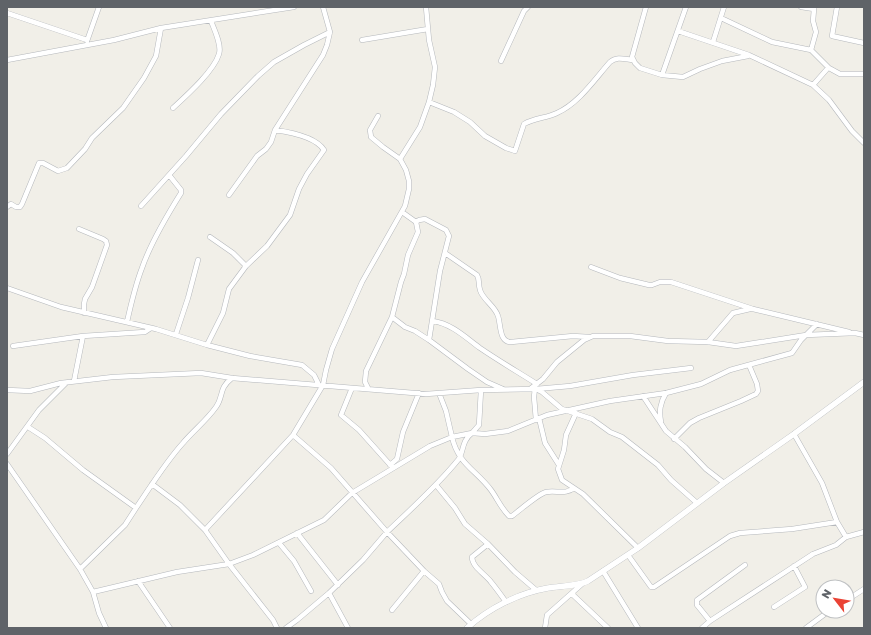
<svg xmlns="http://www.w3.org/2000/svg" width="871" height="635" font-family="'Golos Text',sans-serif">
	<rect width="100%" height="100%" fill="#f1efe8"/>
	<g fill="none" stroke-linecap="round" stroke-linejoin="round">
		<defs>
			<path id="minor" d="M646,7L632,57L635,63L640,68L662,75L683,77L700,69L722,61L748,56
				M801,7L814,9V7
				M837,7L832,36L864,43
				M7,13L87,40
				M721,18L772,42L811,50L829,68L840,74H864
				M678,31L749,55L813,85L829,100L852,131L864,143
				M362,40L428,29
				M87,41L99,7
				M713,42L724,7
				M811,50L816,32L813,21L814,9
				M7,60L114,40L161,28L294,7
				M501,61L524,11L528,7
				M662,75L686,7
				M813,85L828,68
				M429,102L454,112L470,122L485,136L506,148L515,151L524,124C534,118 547,118 557,113C579,103 594,80 610,62C617,56 624,59 633,60
				M173,108C186,96 214,71 219,54C222,45 214,29 211,21
				M378,116L370,130L371,137L383,147L400,159L406,170L409,181V189L405,206L362,282L332,349L326,370L323,385L293,435L205,530L229,564L253,555L324,520L352,493L430,446L452,437L446,411L439,393
				M400,159L420,127L429,102L433,85L435,67L429,40L426,7
				M229,195L257,156L266,149L271,142L275,130L323,55L327,45L330,32L323,7
				M141,206L186,156L221,114L258,76L274,62L304,45L330,32
				M7,207L11,204L16,207H20L22,204L39,163H43L58,171L67,168L85,149L92,138L123,108L144,78L156,56L161,28
				M416,222L419,220L425,219L446,230L449,236L440,271L429,340
				M79,229L103,239L106,241L107,245L92,287L85,299L84,304V313
				M210,237L233,253L246,266
				M445,253L477,275C480,280 478,284 480,290C483,300 495,306 498,316C501,325 499,342 511,342L573,336L589,337
				M591,267L620,278L649,285H652L660,282H671L753,309L849,332
				M7,288L61,307L156,329L207,345L250,356L302,365L314,375L319,385
				M392,317L405,327L415,331L429,340L468,369L487,382L503,389
				M433,321C452,324 465,337 480,348C499,361 518,372 537,384
				M127,322C131,304 135,286 142,268C151,242 166,217 181,193V190L169,175
				M176,334L188,298L198,260
				M708,342L733,313L750,309
				M207,345L223,313L229,289L246,266L267,246L290,215L299,189L307,174L324,150C316,137 289,132 275,130
				M13,346L83,336L145,332L151,328
				M691,368L633,375L570,386L536,389L542,392L562,409L592,419L610,432L622,437L658,465L671,480L697,503
				M74,381L83,336
				M352,388L341,415L359,430L393,468
				M368,388L365,382L366,371L392,317L401,282L404,274L408,255L418,232L416,222L402,212
				M535,388L534,397L536,420
				M530,389L543,379L557,362L584,340L593,336H630L668,341L708,342L736,346L806,335L855,333L864,335
				M7,390L30,391L61,383L113,377L201,373L232,378L426,394L481,390L536,389
				M481,390L479,425L472,433L452,437C458,464 476,470 491,490C497,498 501,508 509,516H512C519,511 538,494 546,492C556,490 566,495 574,488L583,494L638,548
				M643,396L666,431L685,447L706,469L724,483
				M539,418L545,443L559,465
				M661,422C659,411 660,403 666,393
				M28,427L45,438L83,470L136,508C151,486 165,463 183,443C193,431 207,420 216,407C224,396 218,389 232,378
				M794,434L822,483L837,522L846,537
				M293,435L331,468L387,532C411,509 437,486 458,460C464,453 461,441 472,433L485,434L508,431L547,415L610,401L666,393L701,384L730,370L792,353L801,340L817,324
				M674,439L690,423L699,418L741,401L756,394L758,391L757,384L749,365
				M7,454L39,410L66,383
				M7,464L80,569L93,592L177,572L229,564L273,620L277,628
				M390,465L397,459L403,432L419,393
				M152,484L180,505L205,530
				M436,485L455,508L465,524L488,544L515,572L536,590
				M574,488L562,480L558,469L564,450L566,435L576,413
				M297,533L338,585
				M279,543L294,561L311,591
				M488,544L472,557C472,567 485,574 491,582C496,588 501,595 506,602
				M628,555L651,587H654L730,536L740,533L792,529L837,522
				M80,569L125,525L136,508
				M603,571L638,628
				M138,581L170,628
				M93,592L99,613L106,628
				M572,594L608,628
				M847,600L864,589
				M774,607L805,587L794,566
				M392,610L424,571
				M710,621L697,605V600L745,565
				M286,628L297,620L329,593
				M348,628L329,593L363,560L387,532L424,571L439,584L442,592L447,601L471,624
				M545,628L547,615L582,584
				M702,628L710,621L813,554L836,545L846,537L864,532
				M806,628L829,611"/>
			<path id="tertiary" d="M467,628C489,608 519,593 548,588C559,586 579,586 588,581L638,548L724,483L794,434L864,382"/>
		</defs>
		<use href="#minor" stroke="#b5b8bc" stroke-width="5.5"/>
		<use href="#tertiary" stroke="#b5b8bc" stroke-width="6"/>
		<use href="#minor" stroke="#fff" stroke-width="4.5"/>
		<use href="#tertiary" stroke="#fff" stroke-width="5.5"/>
	</g>
	<rect width="871" height="635" fill="none" stroke="#5f6368" stroke-width="16"/>
	<g transform="translate(835 599) rotate(301)"><circle r="19" fill="#ffffff" stroke="#bfc1c3"/>
	<path d="M0-3L7 15L0 10L-7 15Z" fill="#ea4335"/>
	<text y="-6" font-size="11" font-weight="bold" text-anchor="middle" fill="#5f6368">N</text>
	</g>
</svg>
